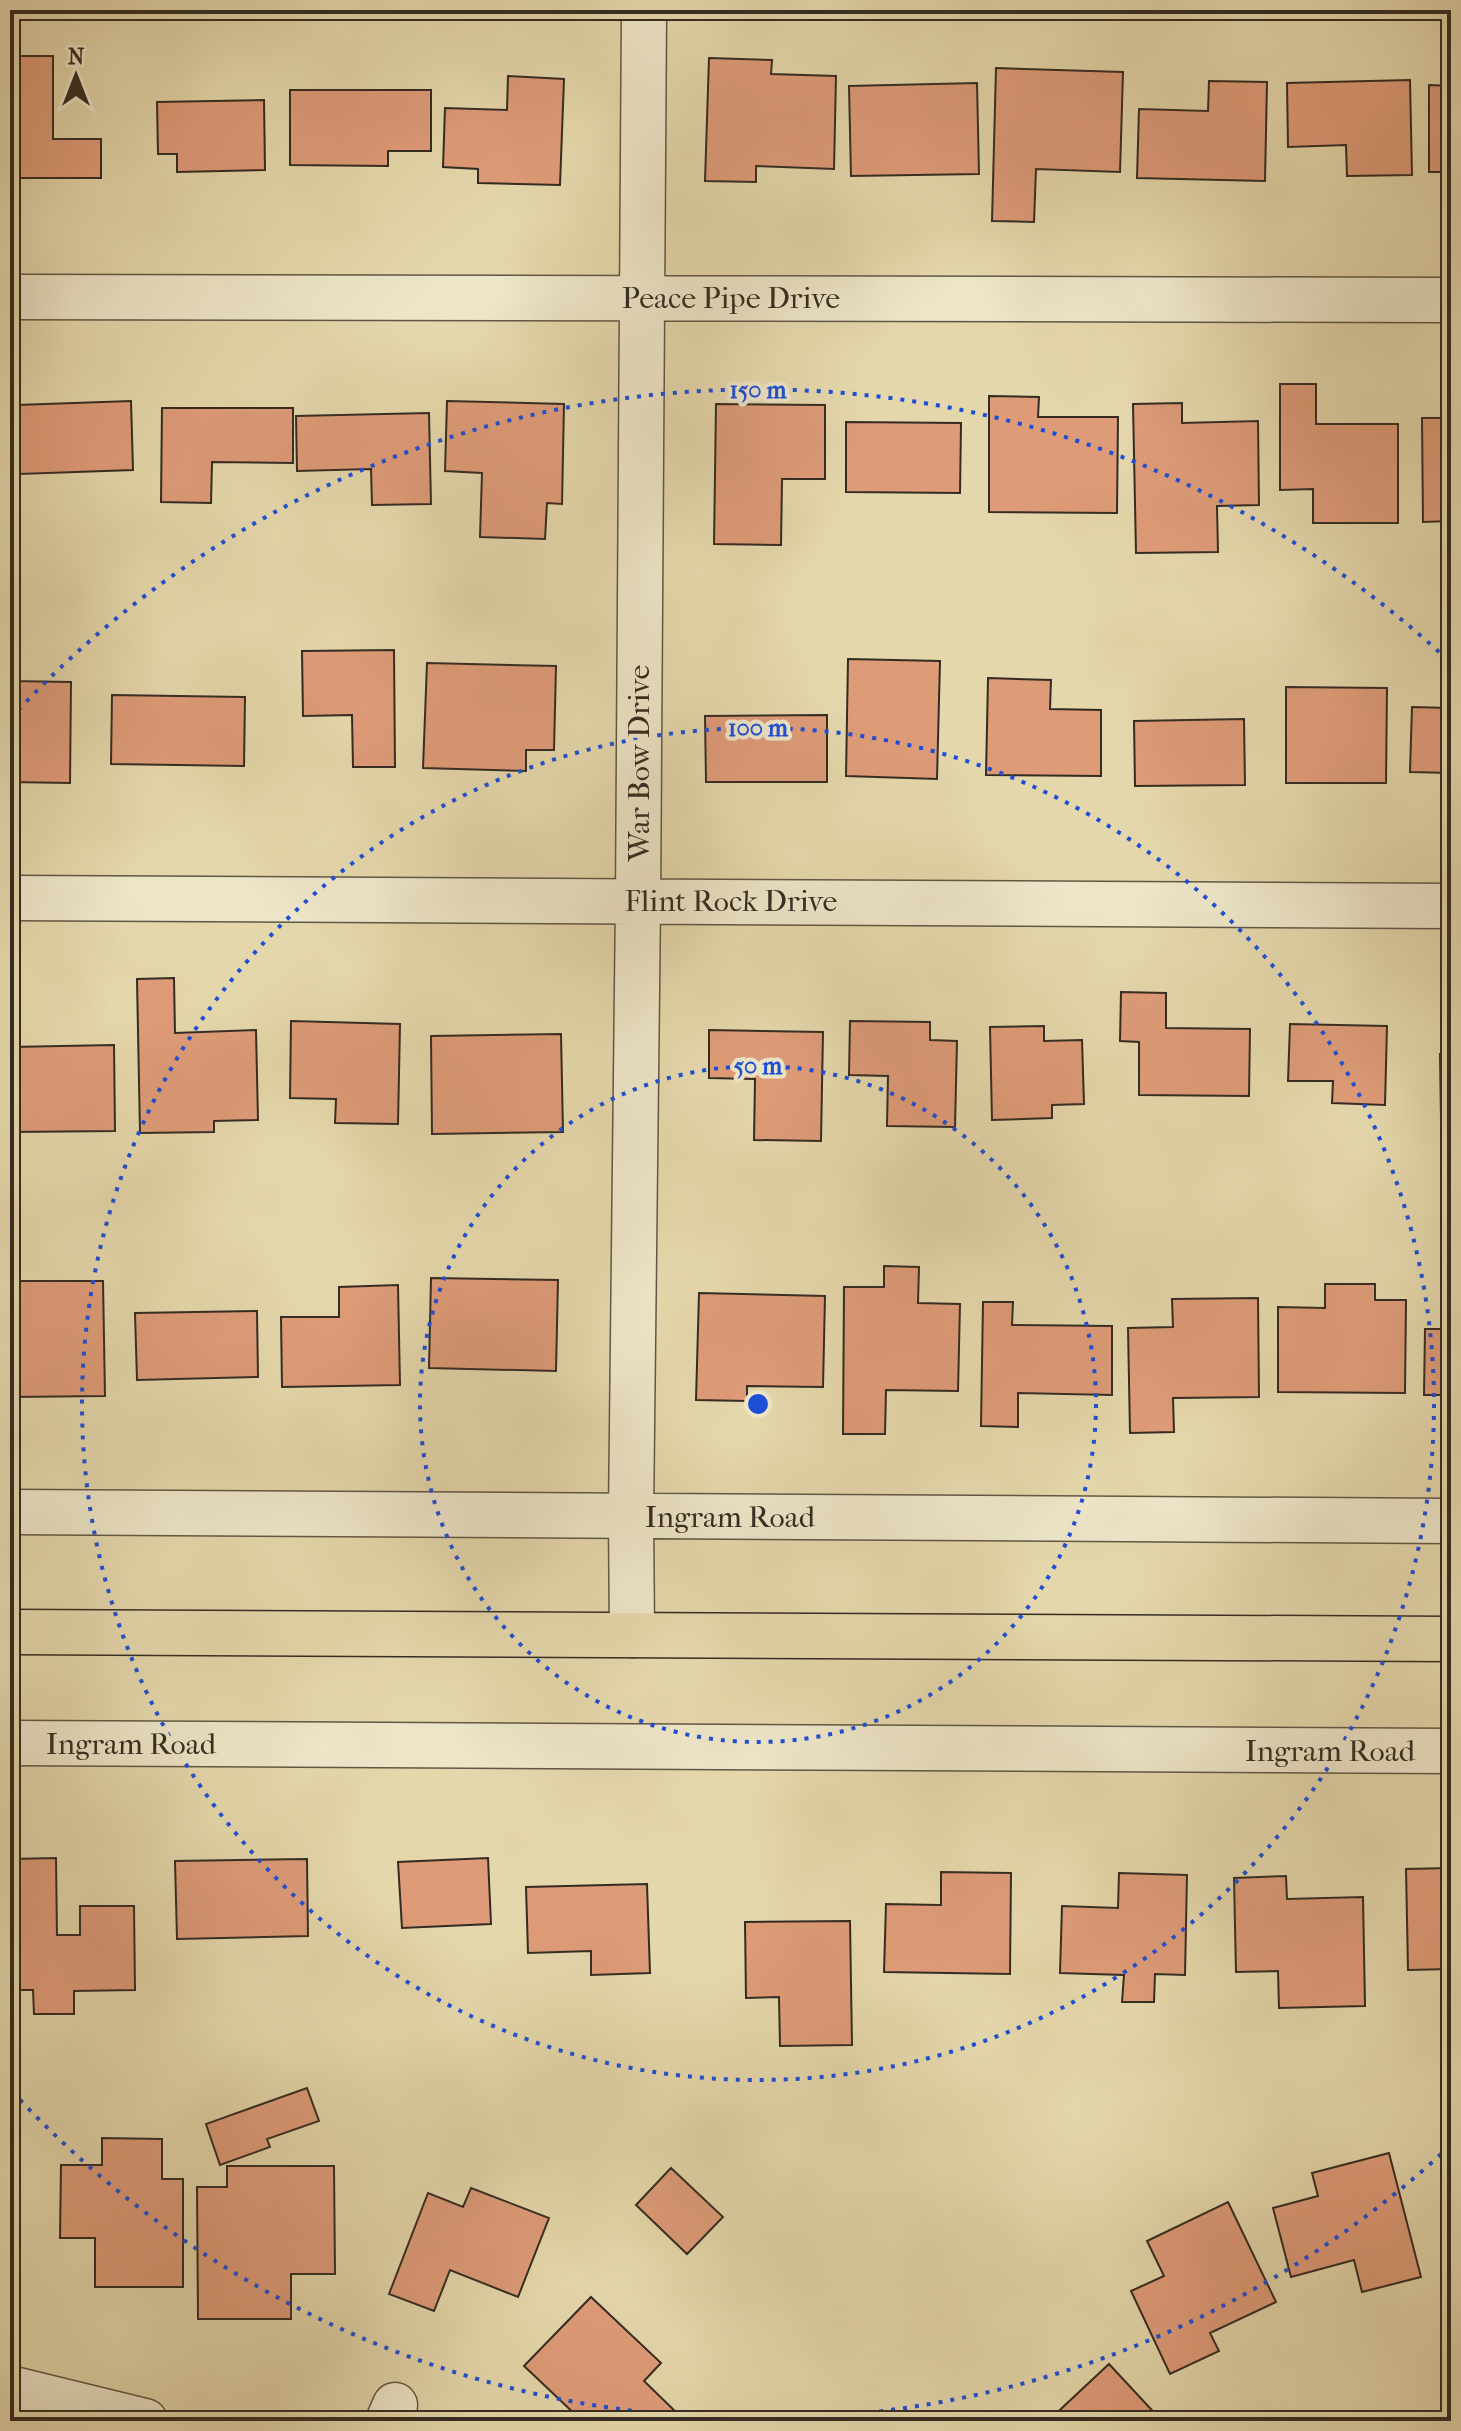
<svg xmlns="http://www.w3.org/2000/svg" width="1461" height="2431" font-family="'IM FELL French Canon',serif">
	<rect width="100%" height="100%" fill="#e4d7ab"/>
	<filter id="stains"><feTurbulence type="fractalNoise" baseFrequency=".0025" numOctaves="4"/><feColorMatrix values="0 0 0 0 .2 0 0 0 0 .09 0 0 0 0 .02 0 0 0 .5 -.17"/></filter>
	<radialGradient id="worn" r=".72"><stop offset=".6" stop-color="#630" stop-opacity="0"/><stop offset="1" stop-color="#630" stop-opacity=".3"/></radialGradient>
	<path fill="#de9b78" stroke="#342c22" stroke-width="2" d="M10,56H53V139H101V178H10Z
		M709,58L772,60L771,74L836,76L834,169L756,166V182L705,181Z
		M996,68L1123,72L1120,172L1036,169L1034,222L992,221Z
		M508,76L564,79L560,185L478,183V169L443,167L445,108L507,110Z
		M1410,80L1412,175L1347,176L1346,145L1288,147L1287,83Z
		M1209,81L1267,82L1265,181L1137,178L1139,109L1208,111Z
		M977,83L979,174L851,176L849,86Z
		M1429,85L1451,86V172H1429Z
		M290,90H431V151H388V166L290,165Z
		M264,100L265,170L177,172V154H158L157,102Z
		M1280,384H1316V424H1398V523H1313V489L1280,490Z
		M989,396L1039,397L1038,417H1118L1117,513L989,512Z
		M131,401L133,470L19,474L17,405Z
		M447,401L564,404L562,504L547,503L545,539L480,537L482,473L445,471Z
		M1182,403V423L1258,421L1259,505L1217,506L1218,552L1136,553L1133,404Z
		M716,404L825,405V479H782L781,545L714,544Z
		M162,408H293V463L212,462L211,503L161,502Z
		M429,413L431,504L372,505L371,469L297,471L296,416Z
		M1422,418H1451V521L1423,522Z
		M846,422L961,423L960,493L846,492Z
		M394,650L395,767H353L352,715L303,716L302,651Z
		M848,659L940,661L937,779L846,776Z
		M427,663L556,666L554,750H526V771L423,768Z
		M988,678L1051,680L1050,709L1101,710V776L986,775Z
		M10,681L71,682L70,783L10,782Z
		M1286,687L1387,688L1386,783H1286Z
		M112,695L245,697L244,766L111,764Z
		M1412,707L1451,708V773L1410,772Z
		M827,715V782H706L705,716Z
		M1244,719L1245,785L1135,786L1134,721Z
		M174,978L175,1033L256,1030L258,1120L214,1121V1132L140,1133L137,979Z
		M1121,992L1166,993V1028L1250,1029L1249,1096L1139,1095V1042L1120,1041Z
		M291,1021L400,1024L398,1124L335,1123L336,1099L290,1098Z
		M850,1021L930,1022V1040L957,1041L955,1127L887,1126L888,1076L849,1075Z
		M1290,1024L1387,1026L1385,1105L1332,1103L1333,1081H1288Z
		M1044,1026V1041L1082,1040L1084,1104L1052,1105V1118L992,1120L990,1027Z
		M709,1030L823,1032L821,1141L754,1140L755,1079L709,1078Z
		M561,1034L563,1132L432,1134L431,1036Z
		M114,1045L115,1131L10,1132V1047Z
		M1440,1054H1451V1118H1441Z
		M884,1266L919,1267L918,1303L960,1304L958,1391L886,1390L885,1434H843L844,1287H884Z
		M431,1278L558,1280L556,1371L429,1368Z
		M14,1281H103L105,1396L10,1397V1323H15Z
		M1325,1284H1375V1300H1406L1405,1393L1278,1392V1307L1325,1308Z
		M398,1285L400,1385L282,1387L281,1317H339V1287Z
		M699,1293L825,1296L823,1387L747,1386V1401L696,1400Z
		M1258,1298L1259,1397L1173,1398L1174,1432L1130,1433L1128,1328L1173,1327L1172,1299Z
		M983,1302H1013L1012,1325L1112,1326V1395L1018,1393V1427L981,1426Z
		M257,1311L258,1377L137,1380L135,1313Z
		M1425,1329H1451V1395H1424Z
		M56,1858L57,1935H80V1906H134L135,1990L74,1991V2014H34L33,1990H10V1859Z
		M488,1858L491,1924L402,1928L398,1862Z
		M307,1859L308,1936L177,1939L175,1861Z
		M1451,1868V1969L1408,1970L1406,1869Z
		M941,1872L1011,1873L1010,1974L884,1972L886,1904L941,1905Z
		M1119,1873L1187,1875L1185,1975L1155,1974L1154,2002H1122L1124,1975L1060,1973L1062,1906L1118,1908Z
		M1286,1876L1287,1899L1363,1897L1365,2006L1279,2008L1278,1971L1236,1972L1234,1878Z
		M647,1884L650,1973L591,1975V1951L528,1953L526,1887Z
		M850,1921L852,2045L780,2046L779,1997L746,1998L745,1922Z
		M307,2088L319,2121L267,2139L270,2147L220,2165L206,2124Z
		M102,2138L162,2139V2179H183V2287H95V2238H60L61,2165H102Z
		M1389,2153L1421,2277L1362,2292L1354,2260L1291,2277L1273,2208L1318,2196L1312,2173Z
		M227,2166H334L335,2274H291V2319H198L197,2187H227Z
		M671,2168L723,2217L687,2254L636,2205Z
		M471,2188L549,2218L518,2297L450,2270L434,2311L389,2294L428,2193L463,2207Z
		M1228,2202L1276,2302L1210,2333L1219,2351L1170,2374L1131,2291L1164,2276L1147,2241Z
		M591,2297L661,2363L644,2381L678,2414L671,2421H576L579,2418L524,2366Z
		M1109,2364L1162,2421H1048Z"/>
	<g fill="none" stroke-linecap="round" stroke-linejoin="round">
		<defs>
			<path id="minor" d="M10,297L1451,300
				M10,898L1451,906
				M10,1512L1451,1521
				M632,1635L631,1516L638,901L644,10
				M10,1743L1451,1751
				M10,2388L145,2421
				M388,2421L395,2405"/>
			<path id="major" d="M10,1632L1451,1639"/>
		</defs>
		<use href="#minor" stroke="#605744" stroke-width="47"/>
		<use href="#major" stroke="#342c22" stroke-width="47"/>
		<use href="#minor" stroke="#ede5c8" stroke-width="44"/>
		<use href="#major" stroke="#e4d7ab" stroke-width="44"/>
	</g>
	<g fill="none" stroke="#1d4ed8" stroke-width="4" stroke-dasharray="4 8">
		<circle cx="758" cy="1404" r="338"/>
		<circle cx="758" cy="1404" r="676"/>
		<path d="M1450 2146A1014 1014 0 0 1 10 2089M10 719A1014 1014 0 0 1 1450 662"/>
	</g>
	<g text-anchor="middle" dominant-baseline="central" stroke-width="8" stroke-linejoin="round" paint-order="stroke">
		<g font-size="30" fill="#342c22" stroke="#ede5c8">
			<text x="731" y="298">Peace Pipe Drive</text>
			<text transform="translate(639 763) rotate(-90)">War Bow Drive</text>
			<text x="731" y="901">Flint Rock Drive</text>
			<text x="730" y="1517">Ingram Road</text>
			<text x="131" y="1744">Ingram Road</text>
			<text x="1330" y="1751">Ingram Road</text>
		</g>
	</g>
	<circle cx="758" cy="1404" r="12" fill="#1d4ed8" stroke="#ede5c8" stroke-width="4"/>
	<g font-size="24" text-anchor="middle" font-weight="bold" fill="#1d4ed8" stroke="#ede5c8" stroke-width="8" stroke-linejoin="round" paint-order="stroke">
		<text x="758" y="398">150 m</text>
		<text x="758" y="736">100 m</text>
		<text x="758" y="1074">50 m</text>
	</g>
	<rect width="1461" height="2431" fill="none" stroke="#e4d7ab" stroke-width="40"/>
	<rect x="12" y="12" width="1437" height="2407" fill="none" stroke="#342c22" stroke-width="4"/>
	<rect x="20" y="20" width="1421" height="2391" fill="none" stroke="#342c22" stroke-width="2"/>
	<g transform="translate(76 76)" stroke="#ede5c8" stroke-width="6" paint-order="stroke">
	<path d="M0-6L14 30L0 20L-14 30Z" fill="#342c22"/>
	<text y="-12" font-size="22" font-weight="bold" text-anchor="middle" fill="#342c22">N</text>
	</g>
	<rect width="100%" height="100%" filter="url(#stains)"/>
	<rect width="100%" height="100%" fill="url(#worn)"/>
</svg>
